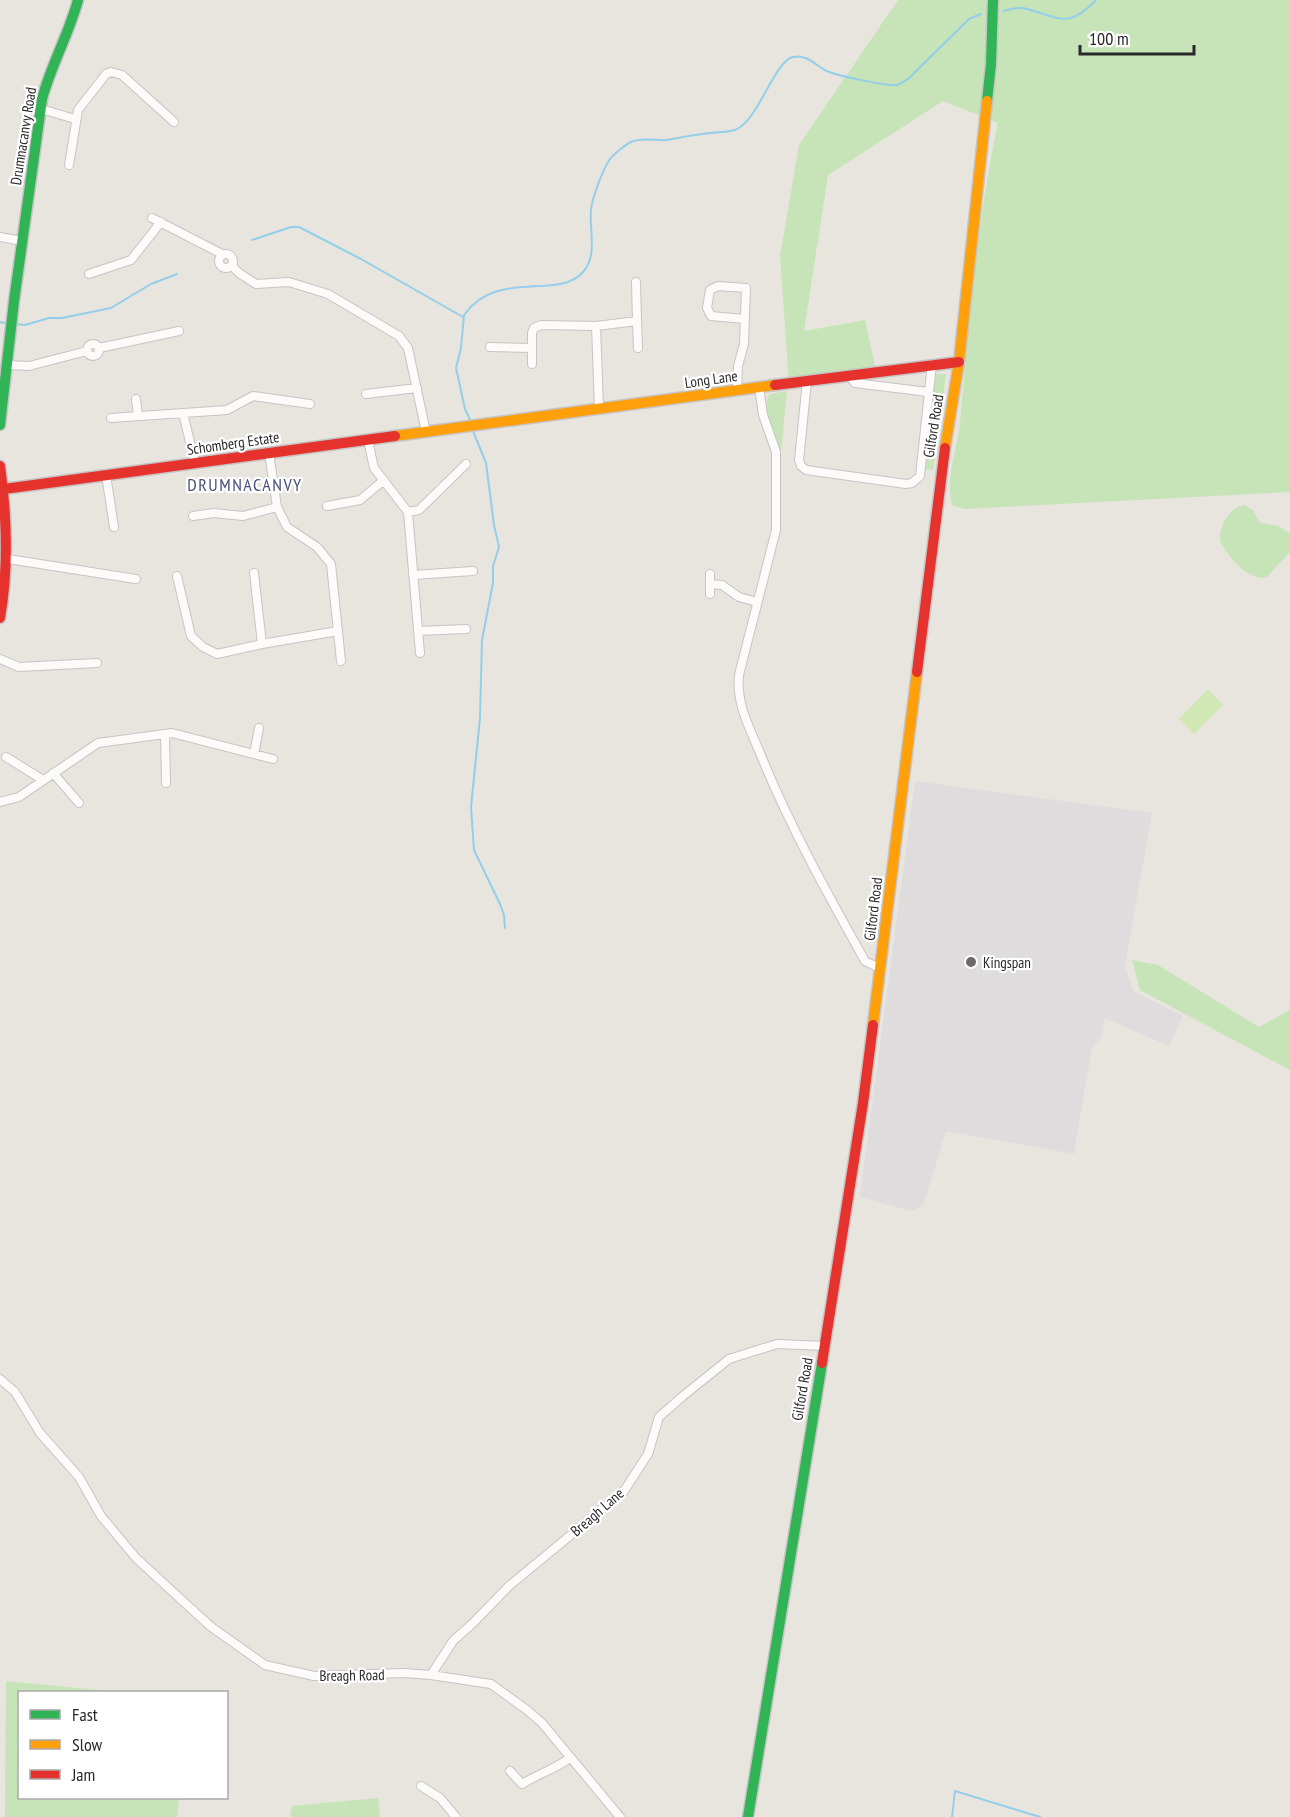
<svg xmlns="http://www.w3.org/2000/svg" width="1290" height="1817" font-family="'PT Sans Narrow',sans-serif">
	<rect width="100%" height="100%" fill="#e8e5df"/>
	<path fill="#dfdcde" d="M915,781L1152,813L1125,966L1133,991L1183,1016L1169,1046L1105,1018L1101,1038L1092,1047L1074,1154L946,1131L923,1206L912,1211L860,1197Z"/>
	<path fill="#c7e3b8" d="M898,0H986L998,47L996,0H1290V492L965,509L952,505C945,478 957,450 960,423C969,323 977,221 998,123L943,101L828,175L804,331L865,320L876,371L789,383L780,256L799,145Z
		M934,374H946L933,470L923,469Z
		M787,391L781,452C773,438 760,407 770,394Z
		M1244,505L1253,510L1260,523L1278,526L1290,533V552L1267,577C1248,582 1228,556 1220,541C1219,526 1229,508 1244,505Z
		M1132,960L1158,965L1259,1027L1288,1011L1290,1007V1070L1140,990Z
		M6,1681L109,1691L110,1692H20V1798H179L177,1817H5Z
		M378,1798L380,1817H290L292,1806Z"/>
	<path fill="#d1e8b5" d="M1208,689L1223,705L1194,734L1179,719Z"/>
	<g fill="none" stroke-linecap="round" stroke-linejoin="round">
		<path stroke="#93ceea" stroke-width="2" d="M1004,11C1011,9 1020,6 1027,9C1060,18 1068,29 1096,0
			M252,240L291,227H299L361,259L463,317
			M0,322L5,323
			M16,324L25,325L49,318H62L111,308L151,284L177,274
			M471,422L465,409L456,368L461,348L464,315C497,268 558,301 583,272C598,256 589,229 591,210C592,198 603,169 610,159C614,154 625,145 631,142C641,137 656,141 667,140C679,138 691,135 703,134C713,132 724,133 735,130C757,123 775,60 793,57C809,54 816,67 829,72C840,76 884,86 896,85C900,85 904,81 908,79L969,19L981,14
			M473,431L486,463L494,525L499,547L493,566V583L482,640L480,718L471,807L474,850L500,904L504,915L505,928
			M952,1817L955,1791L1040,1817"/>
		<defs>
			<path id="street" d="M41,109L75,119
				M69,165L78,110L106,74L111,72L122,75L174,122
				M152,218L222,254
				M0,237L22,241
				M219 261a7 7 0 1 1 14 0a7 7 0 1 1-14 0Z
				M232,266L239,273L256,284L289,282L328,294L399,336L408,348L426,432
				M89,274L131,260L161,222
				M636,282L637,321
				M87 350a6 6 0 1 1 12 0a6 6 0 1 1-12 0Z
				M490,347L532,348
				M99,348L179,331
				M532,364V333L534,328L541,325L596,326
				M6,365L29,366L87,351
				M849,375L855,383L928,392
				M807,381L799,460L801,466L806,470L906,484L912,483L920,476L932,364
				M759,387L763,415L776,452V530L739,675C736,703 749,727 760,753C789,825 827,893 865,961L881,969
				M737,390L738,366L744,344L746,288L718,286L710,290L707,308L711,316L745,319
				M366,394L417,388
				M136,399L138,416
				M599,409L596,326L637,321L638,348
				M183,413L195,463
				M111,418L227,410L253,396L310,404
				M368,440L374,468L408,512L420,653
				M269,453L277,507L287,527L317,547L331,564L341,661
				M106,475L114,527
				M327,506L360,500L384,480
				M408,512L419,510L466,464
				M193,516L214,513L243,516L277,507
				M8,559L136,579
				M254,573L262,644
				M710,574V584
				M413,575L473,571
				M177,576L191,636L203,647L217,654L262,644L338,631
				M710,594V584L722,585L739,597L757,602
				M418,631L466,629
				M0,659L19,667L97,663
				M165,734L166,783
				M254,754L259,728
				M6,757L43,780
				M53,773L79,803
				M0,802L19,797L98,743L172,733L273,759
				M0,1379L15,1392L40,1433L79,1477L101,1516L136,1558L210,1626L265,1665L314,1676L404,1673L431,1675L491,1684L527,1710L542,1723L620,1817
				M431,1675L453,1641L473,1623L509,1586L624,1491L648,1454L659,1417L683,1396L729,1359L777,1344L825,1346
				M510,1771L522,1784C538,1774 555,1769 570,1758
				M421,1786L440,1798L456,1817"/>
			<path id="fast" d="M987,101L991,64L993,0
				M0,425L14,301L42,99C51,65 69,34 78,0
				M748,1817L822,1363"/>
			<path id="slow" d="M395,436L775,385
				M945,448L959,362L987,101
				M873,1025L917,672"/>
			<path id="jam" d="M775,385L959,362
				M0,466C7,517 9,567 0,618
				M4,489L395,436
				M917,672L945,448
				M822,1363L863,1103L873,1025"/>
		</defs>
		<use href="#street" stroke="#c6c4c4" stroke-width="10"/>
		<use href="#fast" stroke="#c6c4c4" stroke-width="13"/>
		<use href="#slow" stroke="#c6c4c4" stroke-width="13"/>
		<use href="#jam" stroke="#c6c4c4" stroke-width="13"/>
		<use href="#street" stroke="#fcfbfa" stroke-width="8"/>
		<use href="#fast" stroke="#30b455" stroke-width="10"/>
		<use href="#slow" stroke="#ff9f0a" stroke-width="10"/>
		<use href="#jam" stroke="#e5322d" stroke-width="10"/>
	</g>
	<circle fill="#6c6b69" stroke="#fff" stroke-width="2" cx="971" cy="962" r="6"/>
	<g text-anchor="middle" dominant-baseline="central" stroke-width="4.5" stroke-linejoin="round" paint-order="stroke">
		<g font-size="15" fill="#292929" stroke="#fff">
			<text transform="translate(23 136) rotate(-81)">Drumnacanvy Road</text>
			<text transform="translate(711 379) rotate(-8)">Long Lane</text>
			<text transform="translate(933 426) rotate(-81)">Gilford Road</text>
			<text transform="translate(233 443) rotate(-8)">Schomberg Estate</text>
			<text transform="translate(873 909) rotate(-83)">Gilford Road</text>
			<text transform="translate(802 1389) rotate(-80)">Gilford Road</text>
			<text transform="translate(597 1512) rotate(-41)">Breagh Lane</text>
			<text transform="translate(352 1675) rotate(-1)">Breagh Road</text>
		</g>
		<g font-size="15" fill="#292929" stroke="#fff" text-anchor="start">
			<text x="983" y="962">Kingspan</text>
		</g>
		<g font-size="18" letter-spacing="1.5" fill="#4a507a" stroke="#fff">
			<text x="245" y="484">DRUMNACANVY</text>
		</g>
	</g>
	<rect x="18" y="1691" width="210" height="108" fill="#ffffff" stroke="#a9a9a9" stroke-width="1.5"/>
	<rect x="30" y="1710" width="30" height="9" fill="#30b455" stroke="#a9a9a9" stroke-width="1.5"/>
	<text x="72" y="1721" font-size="18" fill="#292929">Fast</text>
	<rect x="30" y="1740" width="30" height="9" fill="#ff9f0a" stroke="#a9a9a9" stroke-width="1.5"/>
	<text x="72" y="1751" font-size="18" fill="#292929">Slow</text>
	<rect x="30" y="1770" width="30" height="9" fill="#e5322d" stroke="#a9a9a9" stroke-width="1.5"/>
	<text x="72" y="1781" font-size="18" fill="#292929">Jam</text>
	<path d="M1080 45v9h114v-9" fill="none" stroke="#292929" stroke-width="3"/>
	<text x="1089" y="45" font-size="18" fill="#292929" stroke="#ffffff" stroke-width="4.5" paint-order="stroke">100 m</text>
</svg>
